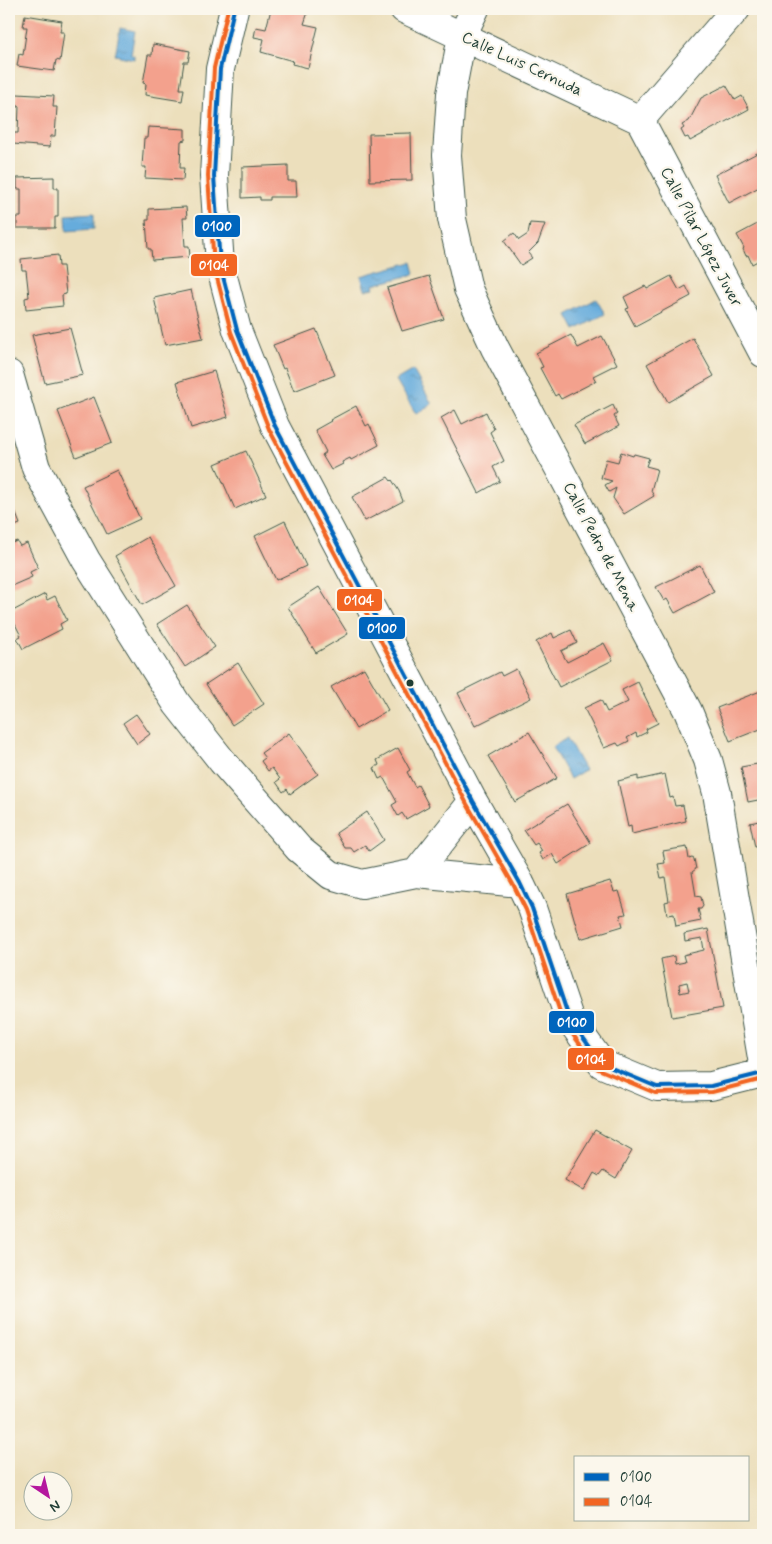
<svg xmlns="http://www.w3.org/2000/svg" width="772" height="1544" font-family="Mynerve,sans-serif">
	<defs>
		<pattern id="water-ripples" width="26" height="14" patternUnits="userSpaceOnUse" patternTransform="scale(1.25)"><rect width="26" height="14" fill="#66acdc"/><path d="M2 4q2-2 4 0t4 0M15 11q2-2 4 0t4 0" fill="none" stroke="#538db3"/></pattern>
	</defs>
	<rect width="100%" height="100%" fill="#fbf7ec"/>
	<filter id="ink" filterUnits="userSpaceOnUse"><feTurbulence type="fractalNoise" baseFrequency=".02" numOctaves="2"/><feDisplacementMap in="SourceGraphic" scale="10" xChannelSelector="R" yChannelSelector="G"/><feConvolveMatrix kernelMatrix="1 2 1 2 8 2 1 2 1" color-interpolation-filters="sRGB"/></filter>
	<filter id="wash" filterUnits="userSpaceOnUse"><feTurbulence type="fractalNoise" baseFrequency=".0096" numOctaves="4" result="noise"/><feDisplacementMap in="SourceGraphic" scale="20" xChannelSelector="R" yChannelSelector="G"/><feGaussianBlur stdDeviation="1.12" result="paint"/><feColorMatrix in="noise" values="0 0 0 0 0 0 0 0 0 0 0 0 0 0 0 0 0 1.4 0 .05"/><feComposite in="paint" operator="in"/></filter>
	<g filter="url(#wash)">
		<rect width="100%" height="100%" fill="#ecdfbc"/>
		<path fill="url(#water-ripples)" stroke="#427488" d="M120,28L135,31L131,54L134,55V59L115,55Z
			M94,213V229L67,231L66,215Z
			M412,262L415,274L373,285L374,288L365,290L361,276Z
			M596,299L605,314L575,330L567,315Z
			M413,370L432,404L416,414L396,380Z
			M567,738L585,770L570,779L552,747Z"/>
		<g id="blocks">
			<path fill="#f3a18d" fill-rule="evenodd" d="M271,9H297L308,12L304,24L318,27L308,68L292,64L293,61L261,52L264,39L254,37L256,27L266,29Z
				M25,15L62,21L60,32H64L60,61L56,60L54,71L17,66L19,54L23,55L27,27H23Z
				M153,44L190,51L188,62H184L180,89H184L182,101L145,95L146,84L143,83L148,55H152Z
				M726,85L735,100L742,96L749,109L690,141L688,137L685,138L681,130L684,128L682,125L689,121L701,98Z
				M17,94L54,96L53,107H57L55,136H51L50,147L13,144L14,133H18L19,106H15Z
				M148,127L185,129V140L181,141L180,168H184L183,180L145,178L146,167H142L144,138H147Z
				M411,133L412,180L370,181L369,134Z
				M763,150V185L729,203L715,175Z
				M288,165V181H296L297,197H270V200H260V197L242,198V167Z
				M54,177V188H58V217H55V228H17V217H21V189H17V178Z
				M186,207L187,218H183L185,246H189L190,257L152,260L151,249H148L146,220H149V209Z
				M763,221V258L752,264L748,255L746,256L743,249L744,248L737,235Z
				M530,223L545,224L538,243L528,253L532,258L521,265L504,241L514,233L519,240L528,234Z
				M58,255L59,266H63L66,294L62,295L63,306L26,310L25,298L29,297L26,270H22L21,259Z
				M429,276L444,319L402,331L387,288Z
				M671,276L679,290L686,286L691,296L635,326L626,309L629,308L624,297L645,286L647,289Z
				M191,290L203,338L165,345L154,298Z
				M70,328L83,375L45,383L32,335Z
				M316,329L335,375L294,391L285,368L283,369L273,345Z
				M571,335L578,348L602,336L617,364L593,376L596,381L561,399L558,394L555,396L540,368L543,367L536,353Z
				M693,338L714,376L668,402L647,364Z
				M214,371L228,417L191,428L177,382Z
				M94,397L112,443L76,457L58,411Z
				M613,405L617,414L614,416L619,426L585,444L574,425Z
				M356,406L366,426L369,424L379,445L351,460L350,458L342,462L343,464L331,470L322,455L326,452L315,430L331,421L330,420Z
				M455,410L462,424L486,412L494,429L490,432L504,461L493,467L500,481L479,493L441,418Z
				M246,451L266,495L235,509L215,464Z
				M621,452L633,456L634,454L649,458L646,466L657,469L651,491L654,496L624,514L613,498L616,488L609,492L605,485L612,481L601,478L606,459L618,462Z
				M117,470L140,519L107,534L83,486Z
				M388,477L391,481L392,480L399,491L403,501L365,521L352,497Z
				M9,496L20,524L12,527L14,533L9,534Z
				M285,521L306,566L276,580L255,536Z
				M148,537L176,586L142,605L115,556Z
				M17,541L20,546L27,543L38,568L30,572L32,577L9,587V544Z
				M700,565L714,592L675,613L667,599L664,601L656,587Z
				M319,587L348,634L316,653L288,607Z
				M45,594L47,600L55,596L67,620L60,624L62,629L23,649L17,638L21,636L15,624L11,626L9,621V613Z
				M187,605L215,647L185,667L157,624Z
				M571,630L577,643L561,651L567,662L604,643L613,660L559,687L536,642L552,633L554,638Z
				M238,663L264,704L232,725L206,684Z
				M364,668L388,710L356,729L331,687Z
				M516,669L531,698L475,726L458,693L500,672L502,676Z
				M638,682L658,723L646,729L647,732L637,737L636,733L627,738L629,741L619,746L617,743L604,748L584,708L601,700L607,712L628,702L622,690Z
				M763,690V728L730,741L717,708Z
				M136,714L150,734L137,744L123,723Z
				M529,732L557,778L515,802L488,756Z
				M289,733L318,774L290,794L287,789L283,792L276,782L280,779L272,768L268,771L261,761L265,758L261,753Z
				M398,748L410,770L407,772L415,787L418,785L429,806L406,819L402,813L398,816L392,805L397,802L383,777L379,779L374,768L379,765L377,760Z
				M763,763V799L748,802L741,767Z
				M665,774L670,798L673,797L675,806L683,805L686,821L632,834L631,826L628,827L618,781L638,776V780Z
				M567,804L591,843L558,864L552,854L543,860L539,853L542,851L537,843L534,845L524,830Z
				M367,812L384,840L369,851L365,845L354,852L351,848H345L336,833Z
				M763,820V845L755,847L750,823Z
				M687,847L689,859L692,858L694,859L696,869L692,872L696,896L701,897L703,906L701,909H698L701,921L676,926L674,914L667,915L665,902L669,901L665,877L661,878L658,864L665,863L663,851Z
				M610,881L614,892L619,891L626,914L620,915L623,926L580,939L567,894Z
				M708,929L723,1008L672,1017L661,959L674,956L675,964L685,962L683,955L704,950L702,938L685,941L684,934ZM687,982L689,991L680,993L679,984Z
				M595,1130L632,1151L616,1179L603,1171L599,1176L594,1173L584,1191L565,1180Z"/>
		</g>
	</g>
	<g filter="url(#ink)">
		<use href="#blocks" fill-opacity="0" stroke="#3e5548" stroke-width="1"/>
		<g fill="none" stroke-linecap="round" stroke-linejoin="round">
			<defs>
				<path id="minor" d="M234,9L220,69L214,176L220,265L237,330L275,426L473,801L520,883L532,908L569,1018L602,1064L657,1087L711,1086L763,1073
					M404,9L640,120
					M475,9L462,36L451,94L447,155L452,219L468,289L495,348L688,711L708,760L717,793L763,1064
					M640,120L763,353
					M640,120L736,9
					M9,374L36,468L86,560L177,704L222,761L299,849L331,875L362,884L416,873L520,883
					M416,873L473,801"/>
			</defs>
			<use href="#minor" stroke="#3e5548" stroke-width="30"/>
			<use href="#minor" stroke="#fff" stroke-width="28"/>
			<defs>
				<path id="bus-1" d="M234,9L220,69L214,176L220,265L237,330L275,426L473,801L520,883L532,908L569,1018L602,1064L657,1087L711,1086L763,1073"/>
				<path id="bus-2" d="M228,9L214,68L208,176L214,266L231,332L269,429L467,804L514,886L526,910L563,1021L598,1069L655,1093L712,1092L763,1079"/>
			</defs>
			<use href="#bus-1" stroke="#fbf7ec" stroke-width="8"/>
			<use href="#bus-2" stroke="#fbf7ec" stroke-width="8"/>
			<use href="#bus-1" stroke="#0065bd" stroke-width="4"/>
			<use href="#bus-2" stroke="#f26522" stroke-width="4"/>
		</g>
	</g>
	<circle fill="#1f3d34" stroke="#fbf7ec" stroke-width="2" cx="410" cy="683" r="4.5"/>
	<g text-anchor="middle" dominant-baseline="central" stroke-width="4.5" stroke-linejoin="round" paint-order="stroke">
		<g font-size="16" fill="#1f3d34" stroke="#fbf7ec">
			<text transform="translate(522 64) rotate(25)">Calle Luis Cernuda</text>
			<text transform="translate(701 237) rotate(62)">Calle Pilar López Juver</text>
			<text transform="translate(601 547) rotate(62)">Calle Pedro de Mena</text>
		</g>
	</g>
	<g stroke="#fbf7ec" stroke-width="2">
		<rect x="194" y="214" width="47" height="24" rx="5" fill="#0065bd"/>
		<rect x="190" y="253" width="48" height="24" rx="5" fill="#f26522"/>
		<rect x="336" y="588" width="47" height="24" rx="5" fill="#f26522"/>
		<rect x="358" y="616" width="48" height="24" rx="5" fill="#0065bd"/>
		<rect x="548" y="1010" width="47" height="24" rx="5" fill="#0065bd"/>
		<rect x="567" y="1047" width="48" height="24" rx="5" fill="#f26522"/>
	</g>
	<g font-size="14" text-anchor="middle" font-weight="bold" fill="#fff">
		<text x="217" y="231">0100</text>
		<text x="214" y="270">0104</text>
		<text x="359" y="605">0104</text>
		<text x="382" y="633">0100</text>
		<text x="572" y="1027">0100</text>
		<text x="591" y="1064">0104</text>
	</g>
	<rect width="772" height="1544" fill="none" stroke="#fbf7ec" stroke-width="30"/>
	<rect x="574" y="1456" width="175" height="65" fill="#fbf7ec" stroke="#a3ada2"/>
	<rect x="584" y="1473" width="25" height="8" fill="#0065bd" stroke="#a3ada2"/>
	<text x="620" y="1482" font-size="15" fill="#1f3d34">0100</text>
	<rect x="584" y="1498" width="25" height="8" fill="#f26522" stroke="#a3ada2"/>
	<text x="620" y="1506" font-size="15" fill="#1f3d34">0104</text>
	<g transform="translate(48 1496) rotate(145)"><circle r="24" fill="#fbf7ec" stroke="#a3ada2"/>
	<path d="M0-4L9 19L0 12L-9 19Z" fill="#b5179e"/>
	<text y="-8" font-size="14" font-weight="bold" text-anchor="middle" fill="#1f3d34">N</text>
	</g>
</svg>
